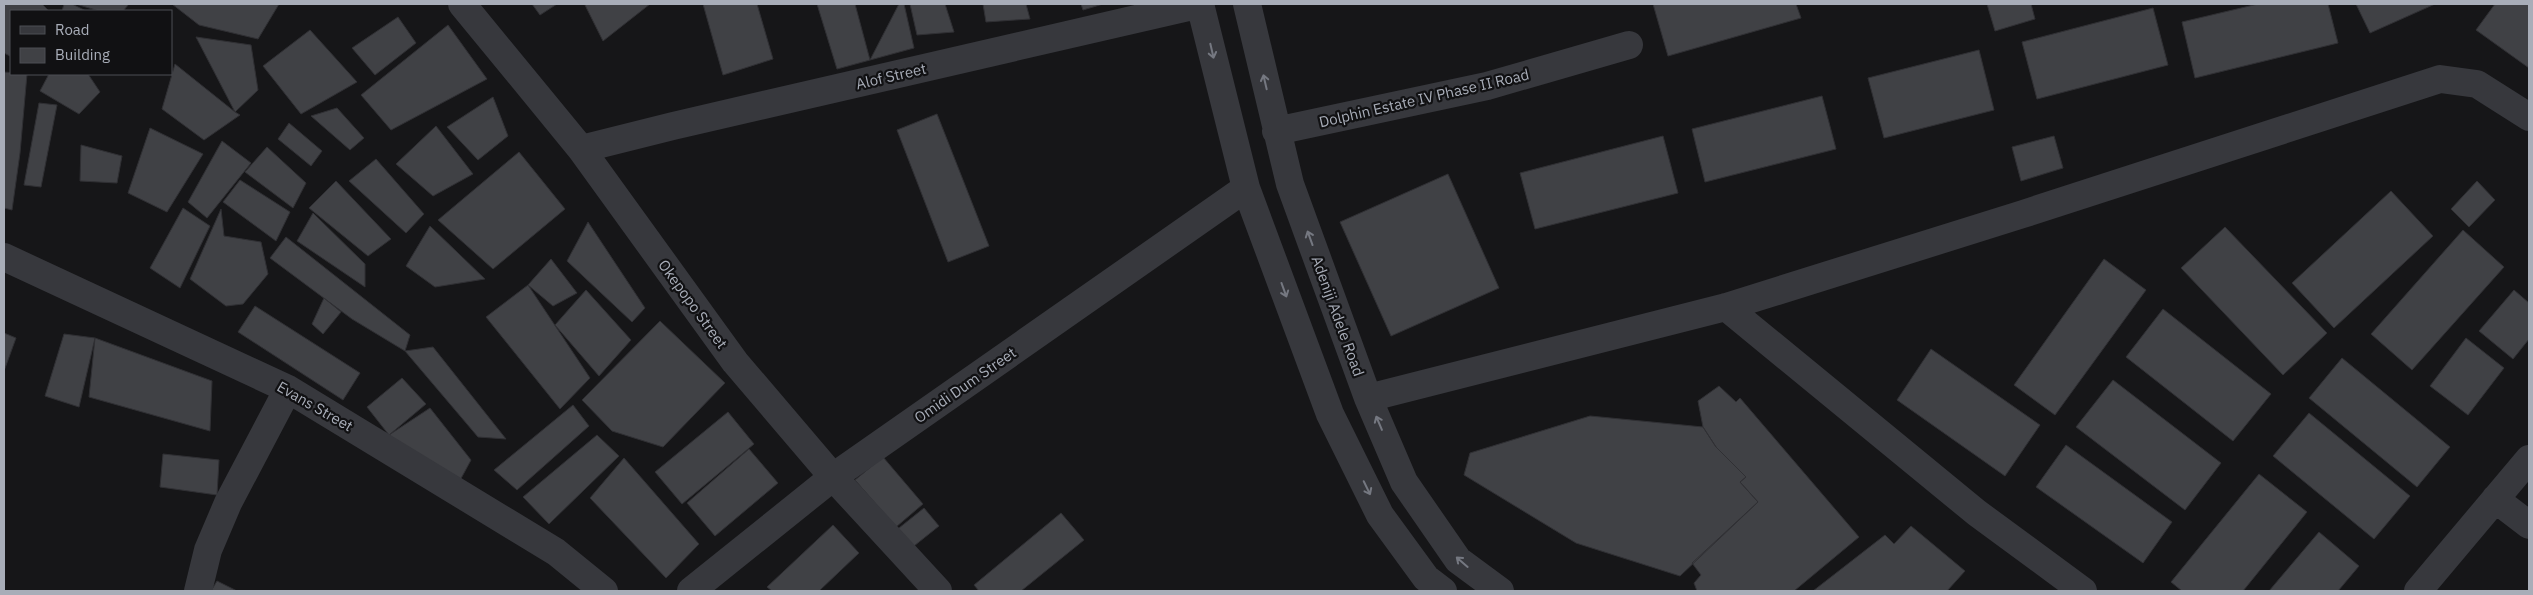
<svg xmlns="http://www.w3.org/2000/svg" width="2533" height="595" font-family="'IBM Plex Sans',sans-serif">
	<rect width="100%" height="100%" fill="#161618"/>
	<path fill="#404145" stroke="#303034" d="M4,4H42L49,11H11L10,56L4,53Z
		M64,4H72L86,11H62Z
		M76,4H129L123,11H99Z
		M172,4H279L258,39L199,25Z
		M532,4H557L540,15Z
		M587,4H650L603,41L585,5Z
		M703,4H757L773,59L723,75Z
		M817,4H855L870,60L837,69Z
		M899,4H904L914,48L870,60Z
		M910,4H945L954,32L917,35Z
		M983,4H1026L1030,19L986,22Z
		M1081,4H1103L1083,10Z
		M1653,4H1796L1801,18L1668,56Z
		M1987,4H2031L2035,19L1995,31Z
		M2258,4H2328L2338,43L2195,78L2182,22Z
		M2356,4H2435L2370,33Z
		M2495,4H2529V68L2476,30Z
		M2153,8L2168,65L2037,99L2022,42Z
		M398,17L416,43L375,75L352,48Z
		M448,25L487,79L391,130L361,95Z
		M310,30L357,82L301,114L263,66Z
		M196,37L251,45L258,90L235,112Z
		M1979,50L1994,110L1884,138L1868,78Z
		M175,64L235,112L240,115L204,140L162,109Z
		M4,72L27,74L20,153L12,210L4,208Z
		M49,74H88L100,92L79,114L40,91Z
		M1822,96L1836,149L1705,182L1692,129Z
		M493,97L508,136L478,160L447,127Z
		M39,103L57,105L41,187L24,185Z
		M337,108L364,138L350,150L311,116Z
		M937,114L989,246L948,262L897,130Z
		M289,123L322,151L311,166L278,139Z
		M436,126L473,174L433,196L396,164Z
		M150,128L203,154L167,212L128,193Z
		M1663,136L1678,193L1535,229L1520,173Z
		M2054,136L2063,168L2021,181L2012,147Z
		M222,141L251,163L207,218L188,202Z
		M81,145L122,156L117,183L80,181Z
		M267,147L306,183L293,208L245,172Z
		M519,152L565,209L493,269L438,220Z
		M376,159L424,214L406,233L349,181Z
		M1448,174L1499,288L1391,336L1340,222Z
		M240,180L290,212L276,241L223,202Z
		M336,181L391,239L368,256L309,208Z
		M2477,181L2495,200L2469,227L2451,209Z
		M2391,191L2433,236L2334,328L2292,283Z
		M183,208L210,226L180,288L150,268Z
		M221,209L224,236L261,242L268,274L243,304L226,306L190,279Z
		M313,213L365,264V287L297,241Z
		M588,222L645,308L632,322L567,261Z
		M430,226L485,279L435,287L406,266Z
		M2225,227L2327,333L2283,375L2181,268Z
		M2463,230L2504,267L2412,370L2371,334Z
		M286,237L410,335L405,351L352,319L270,258Z
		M551,259L577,293L553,306L528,285Z
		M2104,259L2146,290L2055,415L2014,385Z
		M528,285L590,378L560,409L486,317Z
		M586,290L631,340L599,376L555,325Z
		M2514,290L2529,303V339L2513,359L2479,331Z
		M324,298L341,312L323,334L312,324Z
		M255,306L360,373L343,400L238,332Z
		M2163,309L2271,394L2233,441L2126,357Z
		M660,321L725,383L663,447L612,431L582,400Z
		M4,333L16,338L4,371Z
		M64,334L95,338L79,407L45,396Z
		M95,338L212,381L210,431L89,397Z
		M2466,338L2504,368L2468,415L2430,386Z
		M433,347L506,439L478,437L405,351Z
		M1931,349L2040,425L2005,476L1897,400Z
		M2342,358L2450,447L2417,487L2309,398Z
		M402,378L426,404L389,435L367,407Z
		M2113,380L2221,463L2185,510L2076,427Z
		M1719,386L1736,402L1740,398L1859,537L1794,591H1697L1694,583L1701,575L1692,563L1758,502L1740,482L1746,477L1716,447L1703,427L1698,401Z
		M573,405L589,426L517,490L494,470Z
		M430,408L471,460L458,484L389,435Z
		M728,412L754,444L682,504L655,472Z
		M2309,413L2410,496L2374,539L2273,456Z
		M1590,416L1703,427L1716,447L1746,477L1740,482L1758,502L1680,576L1576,543L1464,475L1470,453Z
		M597,435L619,456L549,524L523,497Z
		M2066,445L2172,522L2143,563L2036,487Z
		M749,449L778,483L715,536L687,503Z
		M163,454L219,460L217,495L160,487Z
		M883,457L923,504L896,527L855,480Z
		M624,458L699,544L666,578L590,498Z
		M2259,474L2307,512L2243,591H2182L2171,582Z
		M924,508L939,526L909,550L894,532Z
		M1061,513L1084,540L1021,591H979L974,585Z
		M833,525L859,553L819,591H772L767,587Z
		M1911,526L1965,571L1947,591H1813L1885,535L1894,544Z
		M2319,532L2359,566L2338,591H2269Z
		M217,581L237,591H211Z"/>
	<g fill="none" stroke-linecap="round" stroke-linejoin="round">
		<path stroke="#37383d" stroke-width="28" d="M462,4L581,149L735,362L833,477L938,591
			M1200,4L1246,188L1330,414L1380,515L1426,578L1443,591
			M1247,4L1290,184L1368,398L1404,482L1458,560L1500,591
			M1276,131L1487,86L1629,45
			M581,149L673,126L1201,4
			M4,257L288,389L556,552L604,591
			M1726,307L1977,513L2083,591
			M1368,398L1726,307L2023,214L2440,79L2477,84L2529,117
			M2495,499L2529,525
			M198,591L208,550L228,503L288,389
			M691,591L833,477L1246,188
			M2418,591L2529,459"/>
	</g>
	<defs><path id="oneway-shaft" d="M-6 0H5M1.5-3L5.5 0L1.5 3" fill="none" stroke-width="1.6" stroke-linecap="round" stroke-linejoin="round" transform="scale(1.25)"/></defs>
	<g stroke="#757881">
		<use href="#oneway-shaft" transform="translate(1212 51) rotate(77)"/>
		<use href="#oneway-shaft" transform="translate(1265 82) rotate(-103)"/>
		<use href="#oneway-shaft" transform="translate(1310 238) rotate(-110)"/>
		<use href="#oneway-shaft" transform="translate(1284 290) rotate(70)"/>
		<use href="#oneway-shaft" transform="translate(1379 423) rotate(-113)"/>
		<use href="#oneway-shaft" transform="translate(1367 488) rotate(64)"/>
		<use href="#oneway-shaft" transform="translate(1462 562) rotate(-139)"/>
	</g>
	<g text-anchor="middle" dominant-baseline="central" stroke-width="4.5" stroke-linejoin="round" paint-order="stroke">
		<g font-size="15" fill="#a8adb8" stroke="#111113">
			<text transform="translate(891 76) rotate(-13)">Alof Street</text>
			<text transform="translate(1424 98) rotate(-13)">Dolphin Estate IV Phase II Road</text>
			<text transform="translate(693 304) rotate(54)">Okepopo Street</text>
			<text transform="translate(1338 316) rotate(70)">Adeniji Adele Road</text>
			<text transform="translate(965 385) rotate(-35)">Omidi Dum Street</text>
			<text transform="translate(315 406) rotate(30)">Evans Street</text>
		</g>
	</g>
	<rect width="2533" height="595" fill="none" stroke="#a8adb8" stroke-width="10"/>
	<rect x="10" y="10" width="162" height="65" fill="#111113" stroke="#4d4f55"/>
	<rect x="20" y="26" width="25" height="8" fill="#37383d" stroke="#4d4f55"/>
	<text x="55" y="35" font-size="15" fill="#a8adb8">Road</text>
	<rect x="20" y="48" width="25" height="15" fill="#404145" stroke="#4d4f55"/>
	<text x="55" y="60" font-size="15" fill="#a8adb8">Building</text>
</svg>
